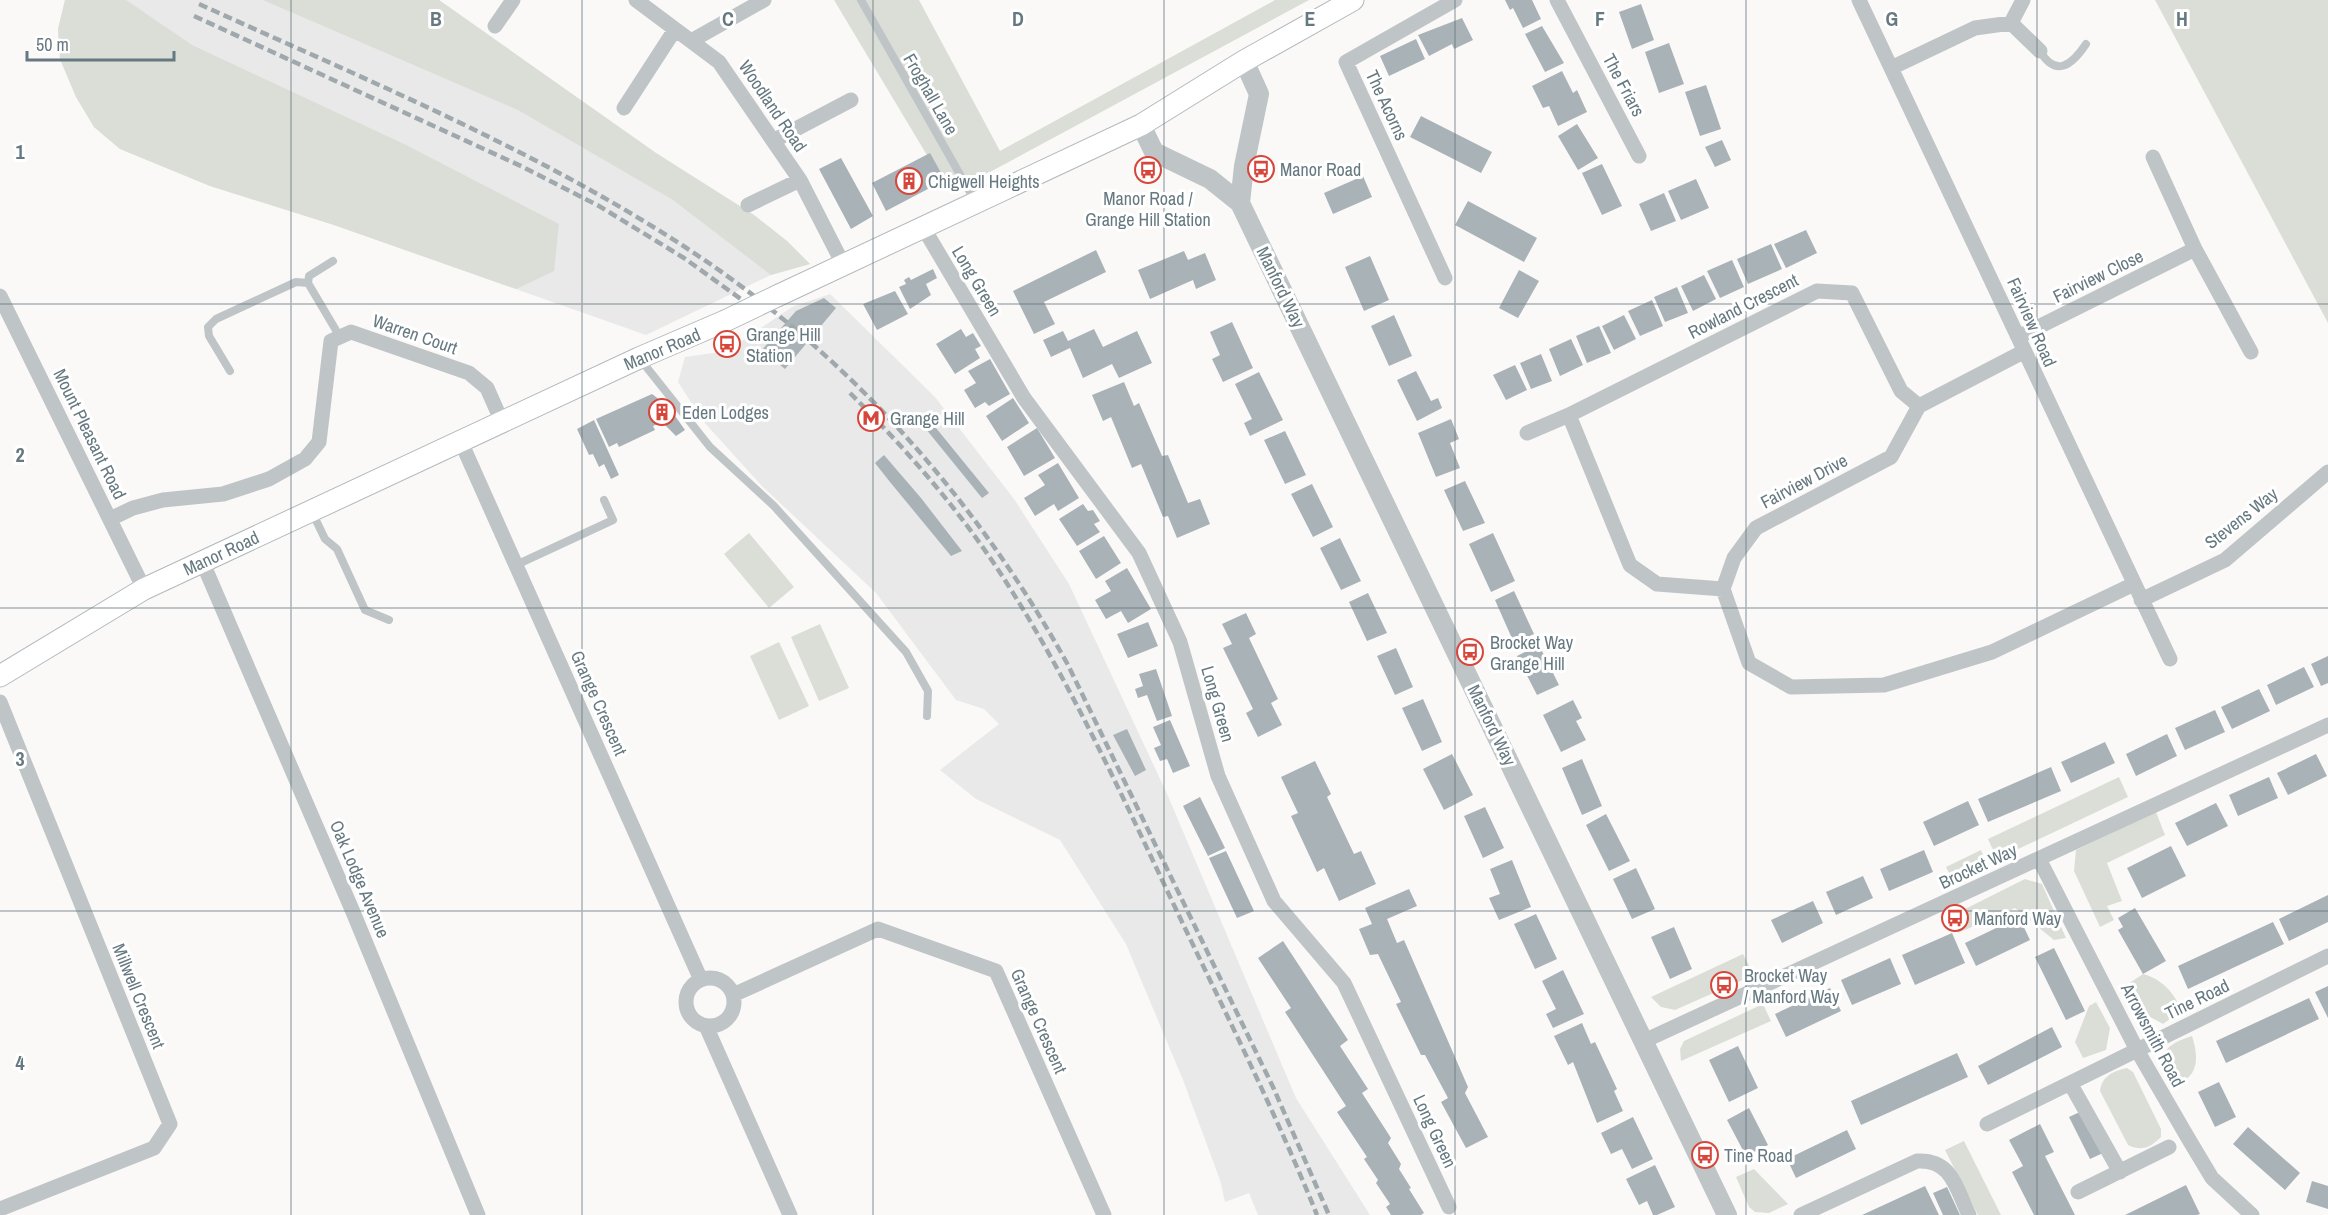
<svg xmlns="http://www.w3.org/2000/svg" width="2328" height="1215" font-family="'Archivo Narrow',sans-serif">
	<rect width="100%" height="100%" fill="#faf9f8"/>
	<path fill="#e8e9e8" d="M65,0H439L656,153L754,215L787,241L810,264L771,275L646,335L334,225L210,186L120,149L94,127L76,97L60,59L58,29Z
		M830,294L935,397L1014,499L1069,584L1168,796L1296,1098L1370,1215H1258L1249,1193L1225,1202L1220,1180L1183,1080L1126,944L1060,840L976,799L940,770L999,724L984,709L956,700L876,593L762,486L703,421L678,382L685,357L727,351L792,307Z"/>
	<path fill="#dbded7" d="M65,0H126L192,45L404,144L559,224L554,271L516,289L334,225L210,186L120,149L94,127L76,97L60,59L58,29Z
		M263,0H439L656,153L754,215L787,241L810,264L771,275L673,200L518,110Z
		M834,0H919L1000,151L1275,0H1309L992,171L982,176L974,175L946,187Z
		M2155,0H2328V323Z
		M749,533L794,587L769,608L724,554Z
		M820,624L849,688L819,701L791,637Z
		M779,642L809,706L779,720L750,656Z
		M2119,777L2128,797L1997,859L1988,839Z
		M2156,812L2165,835L2107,863L2122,901L2107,906L2114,920L2100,927L2074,871L2076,850Z
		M1981,850L1986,863L1952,879L1946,867Z
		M2025,879L2042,884L2066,938L2054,940L2015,908L1958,933L1951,916Z
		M1743,954L1754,975L1675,1010L1661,1007L1651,997Z
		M2143,974C2162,979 2175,993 2181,1011L2163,1024L2141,1012L2128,984Z
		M2096,1002L2110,1028L2106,1050L2083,1058L2075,1042L2089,1006Z
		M1763,1004L1771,1021L1681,1061L1680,1049L1684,1041Z
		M2192,1036C2198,1054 2200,1076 2178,1083C2159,1055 2159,1047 2192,1036Z
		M2127,1068L2133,1072L2161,1129V1137C2151,1147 2142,1152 2128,1145L2100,1091C2102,1076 2113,1071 2127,1068Z
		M1964,1141L2001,1215H1978L1945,1150Z
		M1754,1169L1788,1204L1769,1213L1755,1212L1749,1207L1736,1177Z"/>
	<path fill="#a9b2b6" d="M1505,0H1532L1541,19L1523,28L1513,8L1510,10Z
		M1641,4L1654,40L1632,49L1619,12Z
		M1462,18L1473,40L1454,49L1452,44L1429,56L1418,35Z
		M1542,26L1564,63L1545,72L1525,34Z
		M1416,39L1425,59L1389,76L1380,56Z
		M1669,43L1684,84L1659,93L1645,52Z
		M1562,71L1573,93L1577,90L1587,112L1558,126L1549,106L1543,108L1532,86Z
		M1706,85L1721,129L1700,136L1685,92Z
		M1421,116L1492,152L1481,173L1410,137Z
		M1577,124L1598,158L1578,170L1558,136Z
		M1722,140L1731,160L1715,167L1705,147Z
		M930,153L945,180L886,211L872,183Z
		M841,158L873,216L851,229L819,169Z
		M1602,164L1622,206L1602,215L1582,173Z
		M1363,176L1372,197L1333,214L1324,193Z
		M1696,179L1709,208L1681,220L1668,191Z
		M1664,193L1676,221L1651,231L1639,204Z
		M1468,201L1537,238L1524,262L1455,225Z
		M1806,230L1817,253L1786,268L1774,244Z
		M1771,244L1782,269L1748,284L1737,259Z
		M1096,250L1106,272L1044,302L1055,324L1034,334L1013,291Z
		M1184,251L1188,260L1205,253L1216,280L1196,289L1193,280L1150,299L1138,270Z
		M1370,256L1389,300L1364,311L1345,267Z
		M1732,260L1744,287L1720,298L1707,271Z
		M933,269L937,278L926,284L931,295L910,309L899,287L906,284L904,280L909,277L911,280Z
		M1519,270L1539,281L1518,318L1499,308Z
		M1704,275L1716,299L1693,311L1681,286Z
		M1677,287L1688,313L1665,322L1654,297Z
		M895,291L908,314L877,330L863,304Z
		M824,298L836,308L785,369L762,350L796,311Z
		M1652,300L1663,326L1640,336L1628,311Z
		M1394,315L1412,356L1389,366L1371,326Z
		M1624,315L1636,339L1614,350L1602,326Z
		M1232,322L1253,368L1223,382L1212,359L1220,355L1210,332Z
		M1599,326L1611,353L1587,363L1576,336Z
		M961,329L966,337L973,333L981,346L975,349L980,358L955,374L936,344Z
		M1094,329L1103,347L1137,331L1152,363L1119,378L1112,364L1083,378L1070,348L1051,357L1043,340L1063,331L1068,341Z
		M1571,339L1583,365L1560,376L1549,349Z
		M1541,354L1552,381L1531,389L1520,363Z
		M990,359L1010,394L989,406L985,402L975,408L964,390L976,383L968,371Z
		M1515,365L1527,390L1506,400L1493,375Z
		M1416,371L1431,401L1438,398L1442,408L1417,421L1397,380Z
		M1259,372L1283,420L1250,436L1244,423L1252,419L1235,384Z
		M1124,382L1134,406L1139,403L1162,456L1168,455L1188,503L1200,499L1210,524L1177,538L1168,516L1163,517L1141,464L1132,468L1111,417L1103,421L1092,395Z
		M652,394L668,406L685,430L676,436L659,419L660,423L653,426L655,430L619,447L617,443L609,447L596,419Z
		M1013,398L1029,423L1002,441L986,416Z
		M922,413L936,428L989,493L982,498L917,418Z
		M1451,419L1459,439L1450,443L1460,468L1436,477L1418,433Z
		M594,420L619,475L611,479L604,464L599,467L593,454L589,455L577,429Z
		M1037,428L1055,458L1024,476L1007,447Z
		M1285,431L1306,475L1285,484L1264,440Z
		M884,455L921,498L962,551L951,556L890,482L875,463Z
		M1058,463L1079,498L1058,511L1054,504L1035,516L1024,498L1045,485L1038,475Z
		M1465,481L1485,523L1463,531L1444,490Z
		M1312,484L1333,527L1313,537L1291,494Z
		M1083,504L1088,511L1093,510L1100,521L1094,524L1100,532L1077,546L1059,519Z
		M1493,533L1515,581L1491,592L1469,544Z
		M1104,536L1121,563L1096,579L1079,551Z
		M1340,538L1361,581L1341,590L1320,548Z
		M1127,568L1151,609L1128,623L1121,611L1106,619L1095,600L1111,591L1105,581Z
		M1514,591L1534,634L1514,643L1495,600Z
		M1368,593L1387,633L1367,641L1349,602Z
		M1246,613L1256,634L1249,638L1278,699L1271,703L1282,725L1258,737L1246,713L1253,709L1223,648L1232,644L1222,624Z
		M1148,622L1158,646L1128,658L1117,634Z
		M1539,645L1559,685L1537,695L1517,656Z
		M1396,648L1413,687L1395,695L1377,656Z
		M2328,656V683L2321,686L2311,664Z
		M2304,667L2314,687L2276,705L2267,685Z
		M1156,669L1172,716L1157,721L1147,695L1138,698L1135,689L1143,686L1139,674Z
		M2259,689L2270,711L2232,729L2221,707Z
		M1423,699L1442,742L1422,751L1402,708Z
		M1573,700L1582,718L1576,721L1586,740L1561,752L1543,715Z
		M2215,710L2225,732L2185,750L2175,728Z
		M1170,720L1190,766L1173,773L1167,759L1160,761L1154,748L1161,745L1153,727Z
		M1127,729L1146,770L1135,776L1113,735Z
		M2167,734L2177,756L2136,776L2126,754Z
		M2105,742L2115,763L2071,783L2061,762Z
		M1452,754L1473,795L1444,810L1423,769Z
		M2316,754L2327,776L2288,795L2277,773Z
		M1582,759L1602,806L1582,815L1562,768Z
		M1315,761L1331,794L1327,797L1354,854L1361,851L1376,884L1339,901L1324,868L1317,872L1291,816L1298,813L1281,777Z
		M2051,767L2061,791L1988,822L1978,799Z
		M2269,777L2278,798L2238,816L2229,795Z
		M1200,797L1225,848L1208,856L1183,806Z
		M1968,801L1979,825L1934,846L1923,822Z
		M2216,803L2228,826L2187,846L2175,823Z
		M1485,807L1504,848L1483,858L1464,816Z
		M1606,814L1630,861L1609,871L1586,825Z
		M2171,846L2186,876L2142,898L2127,868Z
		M1924,850L1933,872L1889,891L1880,869Z
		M1226,851L1254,911L1237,918L1209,858Z
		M1512,860L1531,907L1499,920L1489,898L1500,894L1490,869Z
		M1636,868L1655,909L1632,919L1613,879Z
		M1863,876L1873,898L1836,915L1826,892Z
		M1409,889L1417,906L1387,919L1397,943L1404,940L1468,1087L1465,1093L1488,1137L1466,1148L1441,1102L1448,1098L1425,1055H1421L1396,1004L1401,1002L1378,954L1370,955L1359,929L1372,924L1365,908Z
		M2328,895V922L2289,941L2279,919Z
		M1813,901L1823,923L1782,943L1771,920Z
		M2135,908L2166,961L2143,974L2118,930L2123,927L2118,918Z
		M1536,914L1557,959L1535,969L1514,924Z
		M2019,917L2030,940L1976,966L1965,943Z
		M2273,922L2284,944L2188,989L2178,966Z
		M1674,927L1692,969L1670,979L1651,937Z
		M1952,933L1965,963L1915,985L1902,955Z
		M1283,941L1348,1040L1340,1046L1368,1089L1362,1093L1391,1138L1388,1143L1401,1164L1399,1169L1411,1188L1409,1189L1424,1213L1421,1215H1391L1386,1207L1390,1204L1376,1183L1378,1180L1364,1159L1367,1157L1337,1112L1346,1106L1285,1012L1291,1008L1258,958Z
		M2054,948L2085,1011L2066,1020L2035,957Z
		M1890,958L1901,984L1852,1005L1841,980Z
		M1563,970L1584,1014L1553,1028L1546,1014L1556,1009L1542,981Z
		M2328,986V1018L2315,992Z
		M1830,988L1841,1011L1786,1037L1775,1014Z
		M2309,998L2319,1019L2226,1063L2216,1041Z
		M1582,1023L1591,1044L1595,1042L1617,1089L1614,1091L1623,1111L1597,1123L1573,1062L1568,1065L1554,1036Z
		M2052,1027L2062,1047L1988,1085L1978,1066Z
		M1738,1046L1758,1088L1729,1102L1709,1060Z
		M1957,1053L1968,1077L1861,1125L1851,1101Z
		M2219,1082L2236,1117L2215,1127L2198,1092Z
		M1749,1108L1768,1145L1746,1156L1727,1120Z
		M2082,1111L2103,1153L2090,1159L2069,1117Z
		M1633,1117L1653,1159L1632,1169L1622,1149L1611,1154L1601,1133Z
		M2040,1124L2054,1152L2045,1156L2075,1215H2034L2012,1172L2023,1166L2009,1140Z
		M2248,1127L2300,1173L2285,1190L2233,1144Z
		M1847,1130L1856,1149L1796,1178L1787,1159Z
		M1655,1165L1675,1207L1657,1215H1653L1647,1201L1639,1205L1626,1179Z
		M2312,1181L2328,1186V1209L2306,1202Z
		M2186,1185L2200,1214L2197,1215H2125Z
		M1925,1186L1939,1215H1862Z
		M1947,1187L1960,1215H1943L1933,1193Z"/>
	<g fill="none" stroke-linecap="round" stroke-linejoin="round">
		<defs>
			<path id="secondary" d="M777,296L1141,125L1244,61L1353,0
				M0,676L144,589L639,358L725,321"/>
		</defs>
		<use href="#secondary" stroke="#b2b9bc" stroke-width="23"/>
		<path stroke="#bfc5c7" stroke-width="8" d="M861,0L975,201
			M2040,51C2056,78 2072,65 2086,44
			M308,283L309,276L333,261
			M640,359L710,447L774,506L906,652L928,691L927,716
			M230,371L209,336L208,327L216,319L296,282L308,283L340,337
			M312,512L325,539L337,549L365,610L389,620
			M516,565L613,520L604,500"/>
		<path stroke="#bfc5c7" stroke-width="15" d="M636,0L719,62L800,180L843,264
			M1557,0L1639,156
			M1859,0L2170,659
			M2011,23L2040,51
			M495,26L513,0
			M691,41L764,0
			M1891,68L1975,28L2011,23L2023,0
			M624,108L674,31
			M773,141L851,100
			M2153,157L2195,249L2251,352
			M748,205L800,180
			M923,227L1024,398L1139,553L1180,642L1218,776L1274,901L1344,983L1449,1207
			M1445,278L1346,62L1455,0
			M0,296L144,589
			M2018,337L2195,249
			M2023,352L1919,406L1891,457L1756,528L1734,558L1723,589L1749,663L1791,687L1884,685L1992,652L2134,584
			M1569,415L1630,565L1657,584L1723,589
			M1527,433L1569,415L1817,291L1852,293L1901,391L1919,406
			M461,442L701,980
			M110,519L133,508L163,500L223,494L269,479L305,459L319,442L331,341L351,332L469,373L487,388L502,422
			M202,561L353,912L478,1215
			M2141,600L2225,560L2328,472
			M0,702L170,1124L154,1148L0,1209
			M2039,859L2137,1050L2188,1138L2212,1178L2252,1215
			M686 1002a24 24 0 1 1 48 0a24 24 0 1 1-48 0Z
			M733,995L878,929L996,971L1104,1215
			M706,1026L790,1215
			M1644,1041L2328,725
			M2070,1083L2120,1172
			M1987,1124L2328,956
			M2078,1192L2169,1147
			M1801,1215L1917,1161C1952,1159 1956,1188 1969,1215"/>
		<path stroke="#bfc5c7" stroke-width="20" d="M1244,61L1259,94L1244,166L1240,203L1727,1215
			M1141,125L1154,152L1210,179L1240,203"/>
		<use href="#secondary" stroke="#fff" stroke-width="21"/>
		<path stroke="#9fa8ac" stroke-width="4.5" stroke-dasharray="9 4.5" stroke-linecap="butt" d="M199,4C364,79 533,148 685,247C846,352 976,498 1068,665L1273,1087L1329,1215
			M194,16L523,167L599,206L684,258L756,310
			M850,393C908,451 964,515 1008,585C1076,692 1128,809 1183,924C1229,1020 1277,1116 1317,1215"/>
		<defs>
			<path id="secondary-bridge" d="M725,321L777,296"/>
		</defs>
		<use href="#secondary-bridge" stroke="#b2b9bc" stroke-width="23" stroke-linecap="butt"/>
		<use href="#secondary-bridge" stroke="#fff" stroke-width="21"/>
	</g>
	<path fill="none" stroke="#667980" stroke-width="1.5" stroke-opacity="0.55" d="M291,0V1215M582,0V1215M873,0V1215M1164,0V1215M1455,0V1215M1746,0V1215M2037,0V1215M0,304H2328M0,608H2328M0,911H2328"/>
	<defs>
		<symbol id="bus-ring" viewBox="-11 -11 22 22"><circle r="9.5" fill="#fff" stroke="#d6463b" stroke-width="1.5"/><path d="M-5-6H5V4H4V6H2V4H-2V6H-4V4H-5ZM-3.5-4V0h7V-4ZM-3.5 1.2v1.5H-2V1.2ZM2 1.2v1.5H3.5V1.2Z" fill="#d6463b"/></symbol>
		<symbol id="building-ring" viewBox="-11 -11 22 22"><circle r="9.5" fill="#fff" stroke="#d6463b" stroke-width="1.5"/><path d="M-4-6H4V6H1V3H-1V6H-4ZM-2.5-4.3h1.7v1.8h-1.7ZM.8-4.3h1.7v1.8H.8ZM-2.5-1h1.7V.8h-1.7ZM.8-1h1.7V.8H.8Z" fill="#d6463b"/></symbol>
		<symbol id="metro-ring" viewBox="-11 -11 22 22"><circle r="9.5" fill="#fff" stroke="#d6463b" stroke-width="1.5"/><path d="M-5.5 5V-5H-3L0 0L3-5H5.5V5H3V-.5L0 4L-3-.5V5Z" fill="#d6463b"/></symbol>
	</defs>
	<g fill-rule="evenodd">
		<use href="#bus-ring" x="1246" y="154" width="30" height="30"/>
		<use href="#bus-ring" x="1133" y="155" width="30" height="30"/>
		<use href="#building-ring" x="894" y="166" width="30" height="30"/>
		<use href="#bus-ring" x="712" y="329" width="30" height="30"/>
		<use href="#building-ring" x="647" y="397" width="30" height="30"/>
		<use href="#metro-ring" x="856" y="403" width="30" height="30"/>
		<use href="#bus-ring" x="1455" y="637" width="30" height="30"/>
		<use href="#bus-ring" x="1940" y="903" width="30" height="30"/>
		<use href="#bus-ring" x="1709" y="970" width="30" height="30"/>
		<use href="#bus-ring" x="1690" y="1140" width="30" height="30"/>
	</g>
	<g text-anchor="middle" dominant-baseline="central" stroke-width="6" stroke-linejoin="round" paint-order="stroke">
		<g font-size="18" fill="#667980" stroke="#fff">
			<text transform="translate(1624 85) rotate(62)">The Friars</text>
			<text transform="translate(931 94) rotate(60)">Froghall Lane</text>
			<text transform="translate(1387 105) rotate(65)">The Acorns</text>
			<text transform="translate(773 106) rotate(56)">Woodland Road</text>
			<text transform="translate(2098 276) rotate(-26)">Fairview Close</text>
			<text transform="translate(977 281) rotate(59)">Long Green</text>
			<text transform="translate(1281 287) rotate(64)">Manford Way</text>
			<text transform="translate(1743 306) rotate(-27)">Rowland Crescent</text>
			<text transform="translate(2032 322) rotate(66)">Fairview Road</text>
			<text transform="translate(415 334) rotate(19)">Warren Court</text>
			<text transform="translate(662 349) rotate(-23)">Manor Road</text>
			<text transform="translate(90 434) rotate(64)">Mount Pleasant Road</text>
			<text transform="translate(1804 481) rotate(-28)">Fairview Drive</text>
			<text transform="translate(2241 518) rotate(-38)">Stevens Way</text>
			<text transform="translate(221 553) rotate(-25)">Manor Road</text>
			<text transform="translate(599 703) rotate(66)">Grange Crescent</text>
			<text transform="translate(1218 704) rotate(74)">Long Green</text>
			<text transform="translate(1492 725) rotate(64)">Manford Way</text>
			<text transform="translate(1978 866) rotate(-25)">Brocket Way</text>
			<text transform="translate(360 879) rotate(67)">Oak Lodge Avenue</text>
			<text transform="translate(139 996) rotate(68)">Millwell Crescent</text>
			<text transform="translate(2197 999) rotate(-26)">Tine Road</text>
			<text transform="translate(1039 1021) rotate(66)">Grange Crescent</text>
			<text transform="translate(2153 1035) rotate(62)">Arrowsmith Road</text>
			<text transform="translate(1435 1131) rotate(65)">Long Green</text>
		</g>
		<g font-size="18" fill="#667980" stroke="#fff" text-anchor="start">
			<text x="1280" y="169">Manor Road</text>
			<text x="928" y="181">Chigwell Heights</text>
			<text x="1148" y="198" text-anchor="middle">Manor Road /<tspan x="1148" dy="21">Grange Hill Station</tspan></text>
			<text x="746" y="334">Grange Hill<tspan x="746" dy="21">Station</tspan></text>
			<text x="682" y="412">Eden Lodges</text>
			<text x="890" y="418">Grange Hill</text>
			<text x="1490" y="642">Brocket Way<tspan x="1490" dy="21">Grange Hill</tspan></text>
			<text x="1974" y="918">Manford Way</text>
			<text x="1744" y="975">Brocket Way<tspan x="1744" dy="21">/ Manford Way</tspan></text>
			<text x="1724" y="1155">Tine Road</text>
		</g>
	</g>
	<g font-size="20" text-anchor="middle" font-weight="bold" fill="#667980" stroke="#fff" stroke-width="6" stroke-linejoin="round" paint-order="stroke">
		<text x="436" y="26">B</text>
		<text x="728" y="26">C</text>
		<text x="1018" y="26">D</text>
		<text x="1310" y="26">E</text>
		<text x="1600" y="26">F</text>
		<text x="1892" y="26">G</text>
		<text x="2182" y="26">H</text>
		<text x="20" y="159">1</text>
		<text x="20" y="462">2</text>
		<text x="20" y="766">3</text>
		<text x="20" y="1070">4</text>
	</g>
	<path d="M27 51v9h147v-9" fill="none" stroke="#667980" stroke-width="3"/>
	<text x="36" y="51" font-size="18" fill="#667980" stroke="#ffffff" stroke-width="4.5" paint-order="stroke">50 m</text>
</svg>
